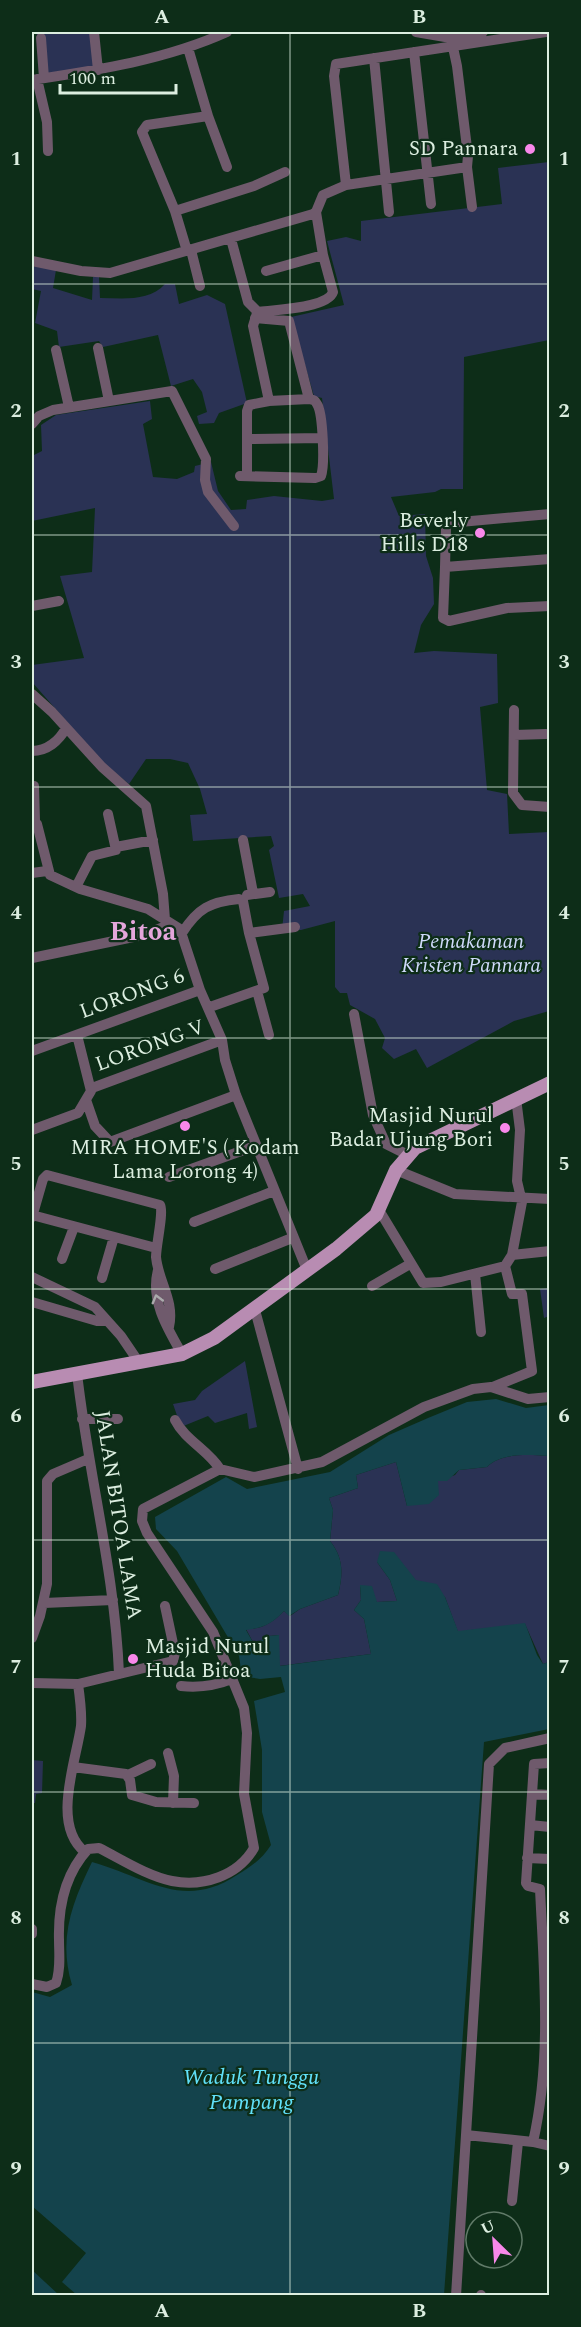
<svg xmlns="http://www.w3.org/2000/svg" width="581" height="2327" font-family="Spectral,serif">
	<rect width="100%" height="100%" fill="#0d2d18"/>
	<path fill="#2a3254" d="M36,32H96L102,66L48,73Z
		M549,162V340L464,357L463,489H441L435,492L391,497L399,516L425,514L426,556L433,578L434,604L421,625L414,653L434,651L497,654L498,703L480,707L487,790L507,794L509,834L549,832V1011L514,1021L427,1068L416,1049L394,1059L382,1048L385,1038L375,1019L350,1005L347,993H340L335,987V921L301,930H282L284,911L310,906L303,894L279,898L269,850L274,846L271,836L193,841L190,815L207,814L200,789L188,763L170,759H146L129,784L102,762L32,682V665L84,658L60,576L92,572L95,508L32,521V456L42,451L41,425L56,415L150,401L152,419L143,424L153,477L177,479L194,472L195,466L211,462L218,491L231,510L246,509L247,500L274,496L322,501L334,499L322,398L314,396L291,317L344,305L327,241L346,237L361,241V221L502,204L498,168Z
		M32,266L56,270L53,288L92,300L93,277H99L100,298C123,298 149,302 165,284H175L179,304L207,295L225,304L247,403L219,413L214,423L199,424L197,416L207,412L202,392L193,379L171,386L158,335L103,347L99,341L59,347L57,331L35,323L41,291L32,289Z
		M549,1288V1316L544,1318L540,1289Z
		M245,1361L257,1427L249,1429L247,1413L215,1423L208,1416L181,1427L173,1404L195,1400L202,1391Z
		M549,1456V1662L543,1664L525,1624L458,1632L445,1597L377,1562L390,1580L397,1601L377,1602L360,1586L361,1600L354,1610L364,1619L371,1654L279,1666V1635L269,1636L254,1644L246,1629C263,1629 272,1623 284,1611L290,1616L300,1609L338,1595C343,1575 344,1558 330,1541L333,1510L329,1498L358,1488L356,1475L396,1462L407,1506L438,1481L455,1475L459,1470L487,1467C502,1452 530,1455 549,1456Z
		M32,1760L43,1761L42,1793L36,1794L35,1803H32Z"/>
	<path fill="#14434c" d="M496,1399L526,1408L549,1405V1456C530,1455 502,1452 487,1467L459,1470L447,1481H438L439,1495L429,1504L407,1506L396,1462L356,1475L358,1488L329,1498L333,1510L330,1541C344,1558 343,1575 338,1595L300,1609L289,1616L284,1611C272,1624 263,1628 246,1630L254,1644L269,1636L279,1635L280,1666L371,1654L364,1619L354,1610L361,1600L360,1585L372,1586L377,1602L397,1601L390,1580L377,1562L380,1551L394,1552L416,1580L437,1584L445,1597L458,1631L525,1623L537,1655L543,1664L549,1662V1729L484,1742L444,2295H77L62,2282L86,2253L32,2206V1992L50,1997L72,1985C58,1939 72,1903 92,1862C146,1877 183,1911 237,1875C252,1866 262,1859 271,1845L262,1812V1750L254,1701L285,1692L281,1677L260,1679L242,1676L239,1656L177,1551L156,1529L155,1517L226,1477L247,1489L330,1472L389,1435L428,1418L467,1402Z
		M32,2270L59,2295H32Z"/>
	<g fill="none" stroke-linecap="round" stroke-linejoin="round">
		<path stroke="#6f5a6c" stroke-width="10" d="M94,32L98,70
			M416,32L451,38L483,32
			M41,38L44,78
			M414,52L431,204
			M374,58L389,212
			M37,79L47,122L48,151
			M32,80C98,70 165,60 227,32
			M208,116L227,167
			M467,167L472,207
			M346,185L334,76L336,64L546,32
			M175,211L254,186L285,172
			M231,239L248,302L258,312C274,310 328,308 333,292L323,255L316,212
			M191,250L200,286
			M187,251L175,211L142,132L147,125L208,116L188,48
			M32,261L81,271L110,273L313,214L316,212L323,195L346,185L467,167L468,156L457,66L451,38
			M266,271L323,255
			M257,313L253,326L269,401
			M255,318L289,321L309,399
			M98,348L109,401
			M56,350L69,407
			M32,424L39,416L53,410L172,391L206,459L205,480L208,492L234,526
			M249,439L322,438
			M240,476L315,478L321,476C325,465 323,413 317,404C315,400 314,400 309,399L269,401L249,405L247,411V475
			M550,559L445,567L443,618L449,621L507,608L550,606
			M445,567L446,528L449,523L550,514
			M32,606L59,601
			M32,694L52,712L102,767L146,806L163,894L165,920
			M514,710L513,793L522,805L550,807
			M514,735L546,734
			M32,751C47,751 59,741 66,728
			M34,786L35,821
			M32,819L37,824L50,875L80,889L148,909L180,929L200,990L222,1040L225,1060L236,1095L307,1270
			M243,840L253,893
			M116,847L153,840
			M32,873L47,871
			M76,887L92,856L116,850L108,814
			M247,895L270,892
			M182,933C198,908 210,902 239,899L243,901L249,933
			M32,958L143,935L169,925
			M257,991L269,1035
			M210,1007L264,988L249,933L295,927
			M354,1014L373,1115L386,1144L408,1155
			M32,1051L200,990
			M92,1088L222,1040
			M86,1100L95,1126L110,1142L236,1095
			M32,1130L78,1113L91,1091L77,1035
			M396,1170L455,1194L550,1199
			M169,1177L255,1146
			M379,1210L423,1283L441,1282L505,1266L512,1255L522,1202L517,1181L520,1130L516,1098
			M32,1215L156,1248
			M32,1217L43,1179L47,1175L160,1205C164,1212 156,1245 156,1257C158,1281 175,1301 169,1327
			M194,1222L274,1191
			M512,1255L550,1251
			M62,1259L74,1227
			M215,1269L292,1238
			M158,1270C150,1300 167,1328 182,1354
			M475,1274L481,1332
			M32,1277L95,1307L121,1336L138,1361
			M102,1278L114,1237
			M372,1286L410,1264
			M32,1302L97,1321H107
			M255,1310L298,1469
			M77,1373C88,1473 115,1572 119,1674
			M493,1387L532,1371L522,1294H512L505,1266
			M82,1419H118
			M175,1420C185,1440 208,1450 220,1469
			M44,1603L113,1600
			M32,1638L40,1616L47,1584V1481L53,1474L88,1459
			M32,1683L78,1684L173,1661L175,1653L165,1606
			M78,1684C80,1698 82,1712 81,1726C76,1762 51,1825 85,1852
			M181,1686C200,1688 215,1686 232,1679
			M168,1753L174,1776L173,1803
			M73,1767L126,1774L130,1780L132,1795L156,1802L194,1803
			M128,1775L151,1764
			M532,1794L534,1764L550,1763
			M530,1825L550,1827
			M527,1858L550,1859
			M32,1934V1929
			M32,1984L47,1987L56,1983C61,1969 59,1954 59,1940C58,1907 65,1874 88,1849L99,1848C121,1859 147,1876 172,1881C203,1887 238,1876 254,1848L244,1794L247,1733L244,1708L213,1632L147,1533L142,1521L143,1509L220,1469L254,1477L322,1462L424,1407L473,1389L491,1387L528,1399L550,1397
			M466,2135L533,2142C552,2059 544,1973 540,1889L528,1886L526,1883L532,1794L550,1795
			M533,2142L550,2146
			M512,2201L518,2142
			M456,2296L489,1764L505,1748L550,1738
			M481,2296V2295"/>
		<path stroke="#b88cb2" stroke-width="14" d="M32,1382L182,1354L214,1338L336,1249L376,1215L396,1170L415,1148L550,1083"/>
	</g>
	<defs><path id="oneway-chevron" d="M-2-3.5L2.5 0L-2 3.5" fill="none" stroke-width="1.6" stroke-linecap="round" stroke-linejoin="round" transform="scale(1.5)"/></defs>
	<use stroke="#ababac" href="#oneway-chevron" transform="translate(157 1299) rotate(-105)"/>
	<path fill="none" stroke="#dceee0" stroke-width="1.5" stroke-opacity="0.55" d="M290,32V2296M32,284H550M32,535H550M32,787H550M32,1038H550M32,1289H550M32,1540H550M32,1792H550M32,2043H550"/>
	<g fill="#f888ea" stroke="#0d2d18" stroke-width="2">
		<circle cx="530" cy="149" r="6"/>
		<circle cx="480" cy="533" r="6"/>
		<circle cx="185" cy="1126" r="6"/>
		<circle cx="505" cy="1128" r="6"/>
		<circle cx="133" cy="1659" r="6"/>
	</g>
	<g text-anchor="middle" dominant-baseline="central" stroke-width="4.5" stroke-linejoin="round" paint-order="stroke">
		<g font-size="21" fill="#dceee0" stroke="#0d2d18" text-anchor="end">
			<text x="518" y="149">SD Pannara</text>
			<text x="468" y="521">Beverly<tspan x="468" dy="24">Hills D18</tspan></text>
			<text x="493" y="1116">Masjid Nurul<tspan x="493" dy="24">Badar Ujung Bori</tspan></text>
			<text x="185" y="1148" text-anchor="middle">MIRA HOME'S ( Kodam<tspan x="185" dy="24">Lama Lorong 4)</tspan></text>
			<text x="145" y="1647" text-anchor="start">Masjid Nurul<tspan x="145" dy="24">Huda Bitoa</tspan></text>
		</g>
		<g font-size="21" font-style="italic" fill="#cfd9fa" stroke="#0d2d18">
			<text x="471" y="942">Pemakaman<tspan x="471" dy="24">Kristen Pannara</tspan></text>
		</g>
		<g font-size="21" fill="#dceee0" stroke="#0d2d18">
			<text transform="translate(132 994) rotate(-20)">LORONG 6</text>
			<text transform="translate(150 1046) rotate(-20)">LORONG V</text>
			<text transform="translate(118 1515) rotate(81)">JALAN BITOA LAMA</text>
		</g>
		<g font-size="22" font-style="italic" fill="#61e1f9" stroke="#0d2d18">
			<text x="251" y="2077">Waduk Tunggu<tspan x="251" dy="25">Pampang</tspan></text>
		</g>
		<g font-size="27" font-weight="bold" fill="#e4a6db" stroke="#0d2d18">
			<text x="143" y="932">Bitoa</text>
		</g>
	</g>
	<rect width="581" height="2327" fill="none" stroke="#0d2d18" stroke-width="66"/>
	<g transform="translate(494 2240) rotate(335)"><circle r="28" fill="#0d2d18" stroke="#607a68" stroke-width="1.5"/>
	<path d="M0-4.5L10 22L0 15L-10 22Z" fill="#f888ea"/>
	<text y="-9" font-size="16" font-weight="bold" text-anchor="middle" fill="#dceee0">U</text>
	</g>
	<path d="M60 84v9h116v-9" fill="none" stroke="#dceee0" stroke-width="3"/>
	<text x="69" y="84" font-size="18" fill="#dceee0" stroke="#0d2d18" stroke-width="4.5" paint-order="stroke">100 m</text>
	<rect x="33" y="33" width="515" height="2261" fill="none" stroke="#dceee0" stroke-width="2"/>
	<g font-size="20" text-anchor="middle" font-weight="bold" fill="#dceee0">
		<text x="162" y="23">A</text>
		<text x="419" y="23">B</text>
		<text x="16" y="165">1</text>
		<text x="564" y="165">1</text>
		<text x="16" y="417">2</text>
		<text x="564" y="417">2</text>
		<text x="16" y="668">3</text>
		<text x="564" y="668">3</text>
		<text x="16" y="919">4</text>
		<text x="564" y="919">4</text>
		<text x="16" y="1170">5</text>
		<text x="564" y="1170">5</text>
		<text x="16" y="1422">6</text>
		<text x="564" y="1422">6</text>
		<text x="16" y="1673">7</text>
		<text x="564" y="1673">7</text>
		<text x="16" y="1924">8</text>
		<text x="564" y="1924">8</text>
		<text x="16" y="2175">9</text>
		<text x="564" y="2175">9</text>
		<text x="162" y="2317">A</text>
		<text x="419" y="2317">B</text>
	</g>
</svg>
